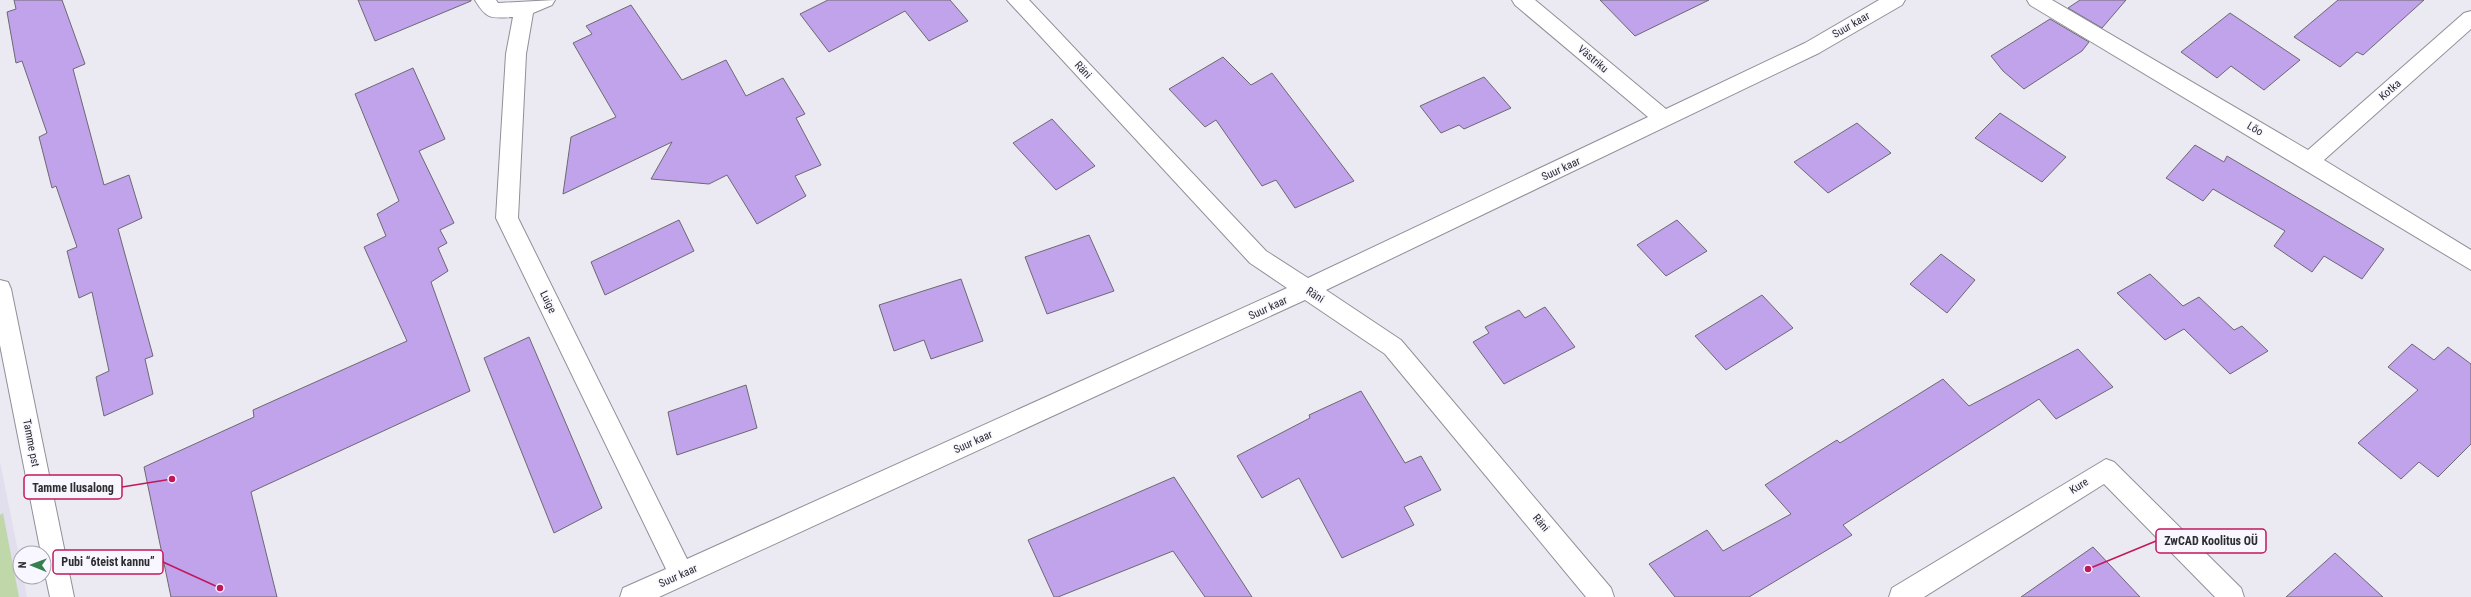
<svg xmlns="http://www.w3.org/2000/svg" width="2471" height="597" font-family="'Roboto Condensed',sans-serif">
	<rect width="100%" height="100%" fill="#ebe9f2"/>
	<path fill="#e1deee" d="M0,462L20,561V577H23L27,597H0Z"/>
	<path fill="#c0d8a9" d="M3,513L19,597H0V515Z"/>
	<path fill="#c0a3ea" stroke="#6c6971" d="M14,0H62L85,64L73,69L104,185L129,175L142,218L118,229L153,356L145,359L153,394L104,416L96,377L109,371L92,292L79,298L67,251L77,247L56,186L52,188L39,137L47,133L22,61L16,63L7,12L16,9Z
		M358,0H471V1L375,41Z
		M828,0H950L968,21L929,41L905,11L829,52L800,14Z
		M1600,0H1709L1635,36Z
		M2080,0H2126L2102,28L2068,8Z
		M2338,0H2424L2363,55L2357,52L2340,67L2294,37Z
		M631,5L682,80L726,60L746,96L783,78L805,114L796,118L821,165L795,176L806,196L757,224L727,175L709,184L651,179L672,142L563,194L571,137L616,117L573,43L592,34L586,26Z
		M2230,13L2300,60L2264,90L2231,66L2217,78L2181,52Z
		M2050,19L2089,42L2082,51L2024,89L2003,71L1991,56Z
		M1223,57L1251,85L1272,73L1354,181L1295,208L1276,180L1262,186L1216,120L1205,127L1169,89Z
		M413,68L445,139L419,151L454,223L440,230L447,243L438,248L448,271L431,282L470,391L251,492L277,597H171L144,467L254,417L253,410L407,341L364,247L386,236L377,214L399,201L355,94Z
		M1484,77L1511,108L1464,129L1459,125L1441,133L1420,106Z
		M2000,113L2066,157L2042,182L1975,138Z
		M1052,119L1095,166L1056,190L1013,143Z
		M1857,123L1891,153L1828,193L1794,162Z
		M2195,145L2224,162L2227,156L2384,249L2362,279L2324,256L2312,272L2274,246L2285,231L2213,189L2203,201L2166,178Z
		M679,220L694,251L605,295L591,262Z
		M1677,220L1707,251L1666,276L1637,245Z
		M1089,235L1114,291L1047,314L1025,257Z
		M1941,254L1975,280L1947,313L1910,284Z
		M2150,274L2183,306L2199,297L2234,330L2242,326L2268,351L2230,374L2184,329L2165,340L2117,293Z
		M961,279L983,341L931,359L924,340L894,351L879,305Z
		M1762,295L1793,328L1726,370L1695,336Z
		M1545,307L1575,347L1504,384L1473,342L1489,333L1485,327L1519,310L1525,318Z
		M529,337L602,508L554,533L484,358Z
		M2412,344L2434,360L2448,347L2471,364V444L2438,477L2419,462L2401,479L2358,443L2418,390L2388,367Z
		M2078,349L2113,387L2056,419L2039,399L1843,525L1852,535L1749,597H1675L1649,564L1707,530L1723,551L1791,514L1765,485L1837,440L1840,443L1943,379L1969,406Z
		M746,385L757,428L677,455L668,412Z
		M1361,391L1405,463L1421,456L1441,490L1404,507L1414,525L1342,558L1299,478L1262,498L1237,456L1310,418L1309,415Z
		M1174,477L1252,597H1205L1173,551L1058,597H1054L1028,540Z
		M2093,547L2140,597H2021Z
		M2335,553L2383,597H2286Z"/>
	<g fill="none" stroke-linecap="round" stroke-linejoin="round">
		<defs>
			<path id="minor" d="M475,0H496L498,3L555,0L552,5L533,13L526,54L518,218L687,559L1287,288L1250,263L1007,0H1029L1266,251L1308,278L1648,117L1515,5L1512,0H1535L1666,109L1805,43L1879,0H1905L1902,5L1819,53L1326,290L1401,340L1611,588L1614,597H1586L1385,354L1305,300L659,597H620L623,588L666,569L496,218L506,54L513,17C491,18 487,20 475,0Z
				M2027,0H2052L2308,150L2464,13L2471,11V29L2324,160L2471,250V270L2030,5Z
				M0,280L8,282L11,289L74,597H50L44,569V553H41L0,345Z
				M2106,459L2114,462L2241,588L2244,597H2215L2104,484L1924,597H1889L1892,588Z"/>
		</defs>
		<use href="#minor" stroke="#918f98" stroke-width="2"/>
		<use href="#minor" fill="#fff" fill-rule="evenodd"/>
	</g>
	<g text-anchor="middle" dominant-baseline="central" stroke-width="3" stroke-linejoin="round" paint-order="stroke">
		<g font-size="11" fill="#2e2d31" stroke="#f8f6fe">
			<text transform="translate(1851 25) rotate(-30)">Suur kaar</text>
			<text transform="translate(1593 59) rotate(40)">Västriku</text>
			<text transform="translate(1083 70) rotate(47)">Räni</text>
			<text transform="translate(2390 90) rotate(-41)">Kotka</text>
			<text transform="translate(2255 129) rotate(31)">Lõo</text>
			<text transform="translate(1561 169) rotate(-25)">Suur kaar</text>
			<text transform="translate(1315 295) rotate(33)">Räni</text>
			<text transform="translate(548 302) rotate(64)">Luige</text>
			<text transform="translate(1268 308) rotate(-25)">Suur kaar</text>
			<text transform="translate(973 442) rotate(-24)">Suur kaar</text>
			<text transform="translate(31 443) rotate(79)">Tamme pst</text>
			<text transform="translate(2079 486) rotate(-32)">Kure</text>
			<text transform="translate(1541 523) rotate(50)">Räni</text>
			<text transform="translate(678 576) rotate(-24)">Suur kaar</text>
		</g>
	</g>
	<path fill="none" stroke="#c2185b" stroke-width="1.5" d="M172 479L122 487M2088 569L2156 541M220 588L163 562"/>
	<g fill="#c2185b" stroke="#f8f6fe" stroke-width="1.5">
		<circle cx="172" cy="479" r="4"/>
		<circle cx="2088" cy="569" r="4"/>
		<circle cx="220" cy="588" r="4"/>
	</g>
	<g fill="#f8f6fe" stroke="#c2185b" stroke-width="1.5">
		<rect x="24" y="475" width="98" height="24" rx="4"/>
		<rect x="2156" y="529" width="110" height="24" rx="4"/>
		<rect x="53" y="550" width="110" height="24" rx="4"/>
	</g>
	<g font-size="12" text-anchor="middle" font-weight="bold" fill="#2e2d31">
		<text x="73" y="492">Tamme Ilusalong</text>
		<text x="2211" y="545">ZwCAD Koolitus OÜ</text>
		<text x="108" y="566">Pubi “6teist kannu”</text>
	</g>
	<g transform="translate(32 565) rotate(271)"><circle r="19" fill="#f8f6fe" stroke="#a7a6ac"/>
	<path d="M0-3L7 15L0 10L-7 15Z" fill="#35804e"/>
	<text y="-6" font-size="11" font-weight="bold" text-anchor="middle" fill="#2e2d31">N</text>
	</g>
</svg>
